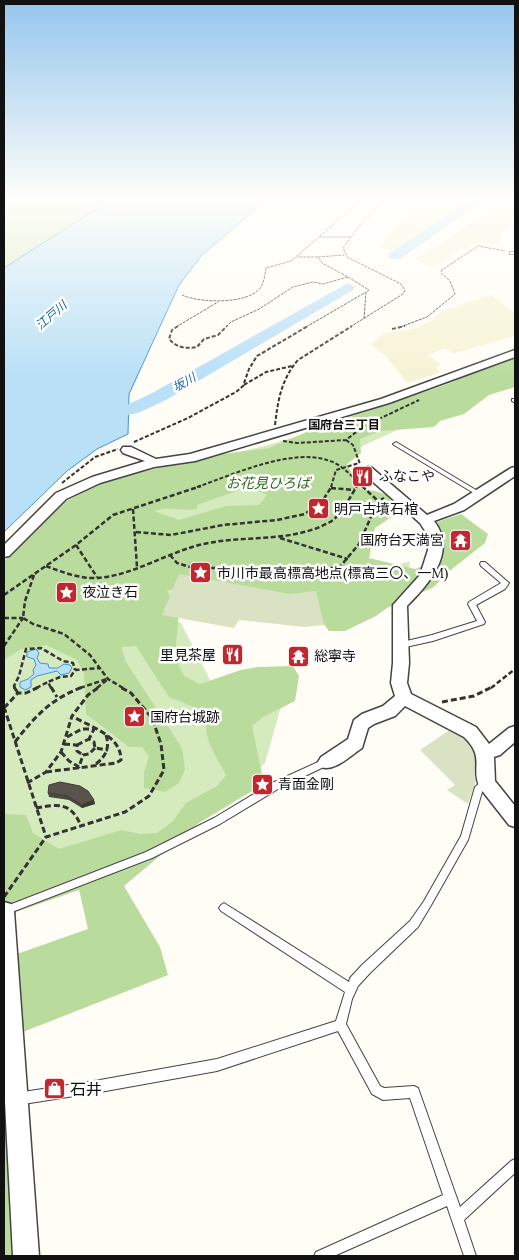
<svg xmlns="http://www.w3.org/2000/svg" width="519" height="1260" font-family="Lora,'Noto Sans JP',serif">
	<rect width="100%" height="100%" fill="#fffdf5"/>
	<path fill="#f6f3d4" d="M419,200H467L396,250L380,247L400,221Z
		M507,200H515V223L501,234L502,243L496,245L479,242L472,243L434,267L416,259Z
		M492,295L515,314V336L454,353L446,348L428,355L441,365L435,367L440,373L407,383L386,356L371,345L383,334L416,328L432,320L443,310Z"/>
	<path fill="#d5ebbd" d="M4,200H110L4,268Z
		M423,399L421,419L354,450L341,462L373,497L345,562L368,574L410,561L407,577L162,615L181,623L211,682L284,696L265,763L219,806L169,834L4,875V571L199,461L265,446Z"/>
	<path fill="#b9dc9c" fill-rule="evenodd" d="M515,356V387L489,395L464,414L440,421L434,427L381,431L360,439L361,453L347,464L360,489C378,491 392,493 402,510L375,528L369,558L415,569L440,559L441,540L437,522L461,514L488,534L485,543L447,573L434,587L387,608L376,616L345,631H329L308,602L181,586L167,591L179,612L175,658L184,676L200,684L241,670L258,667L293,666L299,676L295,701L263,717L252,726L262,774L252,791L199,823L124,886L160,947L168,975L23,1032L36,1256H4V814L26,815L33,833L59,849L121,830L141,834L157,833L172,822L186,803L217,786L226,775C216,756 199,733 209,713L169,697L136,646L121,647L126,662L182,748L185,769L179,783L165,792L144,788V773L149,756L142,747H129L86,714L84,674L77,660L46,645L21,649L4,660V561L61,504L99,484L132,474L215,455L269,448L314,429L442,386ZM248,487L267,495L259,505L226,506L179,520L154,511C168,506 182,511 197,509V505ZM79,890L88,929L14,955L16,912Z"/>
	<path fill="#d9e3c4" d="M179,574L290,594L316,591L324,625L305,627L239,620L234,628L162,615Z
		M454,727C459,731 467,734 471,739C487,759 475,783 468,804L447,790L455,785L420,750Z"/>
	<path fill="#b9e0f7" stroke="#3f96cf" d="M110,200H267L202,255L179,285L129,394L128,434L97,449L67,471L4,532V268Z
		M36,649L39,653L37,658L40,663L48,664L49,668H58L64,664L70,665L72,668L69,673L61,675L57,671L37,676L31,680V687L25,690L20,687V682L28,679L34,674L33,670L36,665L34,659L27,657V652Z"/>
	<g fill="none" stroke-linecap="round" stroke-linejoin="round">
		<path fill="#b9e0f7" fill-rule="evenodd" d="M469,200H484L400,259H390L388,256L390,253Z
			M348,283L355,287L353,290L166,400L138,413L100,420L94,419L91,415L94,411L127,405L154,392Z"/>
		<defs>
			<path id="lane" d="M510,252H515V254H510Z
				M512,399H515V403L512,401Z
				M396,442L481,493L482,494L479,496L477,495L394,445L393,444Z
				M481,562H485L509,583L505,589L476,605L485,622L484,624L433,641L401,648L398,647L397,645L398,643L432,635L477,621L468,604L469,602L501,583L481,566L480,564Z
				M327,758L330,760L331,762L330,764L278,789L220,824L152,858L4,915V907L146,852L214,818L272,783Z
				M486,779L489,780L490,783L482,792L468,840L430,907L418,927L370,973L358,986L352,999L346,1024L380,1086L384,1088L414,1086L418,1088L460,1207L511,1161L515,1159V1173L464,1220L476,1256H464L447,1206L334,1256H314L316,1252L443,1195L410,1098L383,1100L372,1094L338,1031L217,1071L100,1092L17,1105L13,1103L11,1099L13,1095L17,1093L100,1080L217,1059L336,1021L345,992L221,911L219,908L221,905L224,903L227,905L349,982L350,978L362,965L410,921L424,901L461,836L475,787L483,780Z"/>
			<path id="street" d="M515,350V357L389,403L195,461L154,467L100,483L66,499L9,556L4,557V545L56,493L92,477L145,461L123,453L121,450L123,447H131L156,459L190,454L381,399Z
				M368,467L372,468L427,515L454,504L511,468L515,467V476L464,510L434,521C458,552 428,585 407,606L409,663L407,683L411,694L476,727L489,744L509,728L515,726V742L500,755L494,757L495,781L515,806V827L509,825L480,788C470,768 486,758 464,737L405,706L395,716L374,724L368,728L362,748C351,755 335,772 321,767L318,762L321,757L348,739L354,720L362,714L383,706L395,696L391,683L393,663V605L420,575L428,550L427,534L420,523L364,474L362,471L364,468Z
				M4,902L11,904L14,911L39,1256H13L4,1083Z"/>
		</defs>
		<use href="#lane" stroke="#444" stroke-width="2"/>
		<use href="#street" stroke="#444" stroke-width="3"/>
		<path stroke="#333" stroke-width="1" stroke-dasharray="3 1" stroke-linecap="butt" d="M350,237H319L361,200
			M318,257L344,255
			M348,277L369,290L366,292L364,319
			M182,295C199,303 249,305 261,287C264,282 265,274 266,268L291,261L319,237
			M176,327L218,302
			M226,327L231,322L259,309L293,287L313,282L323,284L348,277L322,263L318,257H297
			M306,327L366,292
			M350,327L403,294L405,290L401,284L347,257L343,248L360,225L384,200
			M400,327L427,317L455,294L450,281L441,273L442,270L478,246L505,251"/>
		<path stroke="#333" stroke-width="2" stroke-dasharray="4 2" stroke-linecap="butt" d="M178,326L172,330L169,339C177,348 186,349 197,347L204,339L218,335L227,326
			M392,329L405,326
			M244,385L266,372L292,366
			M275,425C278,400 281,380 298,360L352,326
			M346,440L353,445L360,464
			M283,441L297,443L346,440L364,426L419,400
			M134,442L188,418L236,392L243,386L249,369L257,356L308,326
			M62,483L95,457L118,449
			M197,487C235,474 292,447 330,461C343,465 353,478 363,487
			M331,487L336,470L359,463
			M356,487L358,484"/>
		<path stroke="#333" stroke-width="2.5" stroke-dasharray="5 2.5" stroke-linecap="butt" d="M362,486L378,501
			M331,488L355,490
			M133,509L137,567
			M136,532L171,535L223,525L277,520L305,514L323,500L332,486
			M280,538L348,559
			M76,545L97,577
			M170,555L177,563L193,568H339L359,544L378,501L384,498
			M46,566C62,572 80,579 98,578C133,575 165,554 199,545C242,534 290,544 330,522C341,516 350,497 357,486
			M34,575L25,601L23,618L33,624L64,634L90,655L108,679L123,688
			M4,595L76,545L113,515L201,486
			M4,618H23
			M4,646L23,618
			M15,688L14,686L19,676L26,649L41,648L63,661L73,663L75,670
			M36,688L48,682
			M51,688L48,682L60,677L71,676L75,670L100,668
			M80,688L107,679
			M97,688L108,679
			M491,688L515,669"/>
		<path stroke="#333" stroke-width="3" stroke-dasharray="6 3" stroke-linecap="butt" d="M14,687L18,693
			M51,687L57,697
			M442,702L474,696L492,687
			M4,707L46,837
			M4,708L18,693H26L39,687
			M67,737L82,729H94L89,739L94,742L95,748L108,750
			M15,742C35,716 52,698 83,687
			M64,744L77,745V751L83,755
			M77,745L89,739
			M61,752L69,761L79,767L83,755L89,754L95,748
			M96,764C106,756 110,748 106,735
			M46,772L116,763L121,760C121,735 90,727 72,716
			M27,783L46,772L61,752L72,716L88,695L99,687
			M36,808C59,804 71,802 81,826
			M4,897L46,837L125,812L149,796L164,770L161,744L152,718L131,693L120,687"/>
		<use href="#lane" fill="#fff" fill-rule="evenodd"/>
		<use href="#street" fill="#fff" fill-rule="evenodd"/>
	</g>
	<path fill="#4d4742" d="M48,793L94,800L95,804L82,808L69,800L49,797Z"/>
	<path fill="#3f3936" d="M94,800L95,804L82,808L81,805Z"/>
	<path fill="#5a524d" stroke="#3f3936" d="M60,782L80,786L88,791L94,800L81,805L68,796L48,793L49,785Z"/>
	<linearGradient id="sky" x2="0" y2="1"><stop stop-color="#95c6ee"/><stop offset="0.53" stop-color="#fffefa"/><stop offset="1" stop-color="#fffefa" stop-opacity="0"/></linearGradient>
	<rect width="519" height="377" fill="url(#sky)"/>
	<defs>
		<symbol id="restaurant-square" viewBox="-11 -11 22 22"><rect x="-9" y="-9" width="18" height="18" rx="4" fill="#c4262e" stroke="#fff"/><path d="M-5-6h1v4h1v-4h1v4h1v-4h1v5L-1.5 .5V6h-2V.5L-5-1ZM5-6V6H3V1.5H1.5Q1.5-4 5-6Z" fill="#fff"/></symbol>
		<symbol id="sight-square" viewBox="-11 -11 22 22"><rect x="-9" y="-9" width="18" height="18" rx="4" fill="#c4262e" stroke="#fff"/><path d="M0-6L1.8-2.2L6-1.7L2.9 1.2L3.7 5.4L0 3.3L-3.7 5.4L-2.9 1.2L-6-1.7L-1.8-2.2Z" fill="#fff"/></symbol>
		<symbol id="temple-square" viewBox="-11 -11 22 22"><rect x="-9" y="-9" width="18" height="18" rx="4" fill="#c4262e" stroke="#fff"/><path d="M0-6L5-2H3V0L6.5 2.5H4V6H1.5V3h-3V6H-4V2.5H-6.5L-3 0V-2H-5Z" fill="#fff"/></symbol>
		<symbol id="shop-square" viewBox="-11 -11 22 22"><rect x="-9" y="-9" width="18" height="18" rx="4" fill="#c4262e" stroke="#fff"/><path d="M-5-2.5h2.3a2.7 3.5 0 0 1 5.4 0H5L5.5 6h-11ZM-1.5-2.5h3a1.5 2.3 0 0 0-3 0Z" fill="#fff"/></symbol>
	</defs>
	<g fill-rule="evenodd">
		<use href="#restaurant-square" x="350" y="464" width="25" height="25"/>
		<use href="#sight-square" x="306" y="496" width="25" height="25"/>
		<use href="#temple-square" x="448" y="528" width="25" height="25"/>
		<use href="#sight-square" x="188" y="560" width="25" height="25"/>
		<use href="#sight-square" x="54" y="580" width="25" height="25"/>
		<use href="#restaurant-square" x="220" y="642" width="25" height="25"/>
		<use href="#temple-square" x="286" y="644" width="25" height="25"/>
		<use href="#sight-square" x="122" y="704" width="25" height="25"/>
		<use href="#sight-square" x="250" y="772" width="25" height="25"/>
		<use href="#shop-square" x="42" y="1076" width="25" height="25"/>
	</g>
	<g text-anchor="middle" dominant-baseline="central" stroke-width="5" stroke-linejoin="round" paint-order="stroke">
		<g font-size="12" font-style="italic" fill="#1768a6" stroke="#fff">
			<text transform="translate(51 315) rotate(-41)">江戸川</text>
			<text transform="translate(184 382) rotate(-30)">坂川</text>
		</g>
		<g font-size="12" font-weight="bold" fill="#111" stroke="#fff">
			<text x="344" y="424">国府台三丁目</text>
		</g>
		<g font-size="14" fill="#111" stroke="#fff" text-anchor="start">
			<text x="379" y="476">ふなこや</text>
			<text x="334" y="509">明戸古墳石棺</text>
			<text x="444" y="540" text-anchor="end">国府台天満宮</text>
			<text x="217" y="573">市川市最高標高地点(標高三〇、一M)</text>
			<text x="82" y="592">夜泣き石</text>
			<text x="216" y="655" text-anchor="end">里見茶屋</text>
			<text x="314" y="656">総寧寺</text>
			<text x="150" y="717">国府台城跡</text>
			<text x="278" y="784">青面金剛</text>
		</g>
		<g font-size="14" font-style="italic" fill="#2f6b1f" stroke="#fff">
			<text x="268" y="483">お花見ひろば</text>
		</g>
		<g font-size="16" fill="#111" stroke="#fff" text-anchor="start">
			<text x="70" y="1089">石井</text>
		</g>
	</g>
	<rect width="519" height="1260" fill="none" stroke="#111111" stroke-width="10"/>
</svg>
